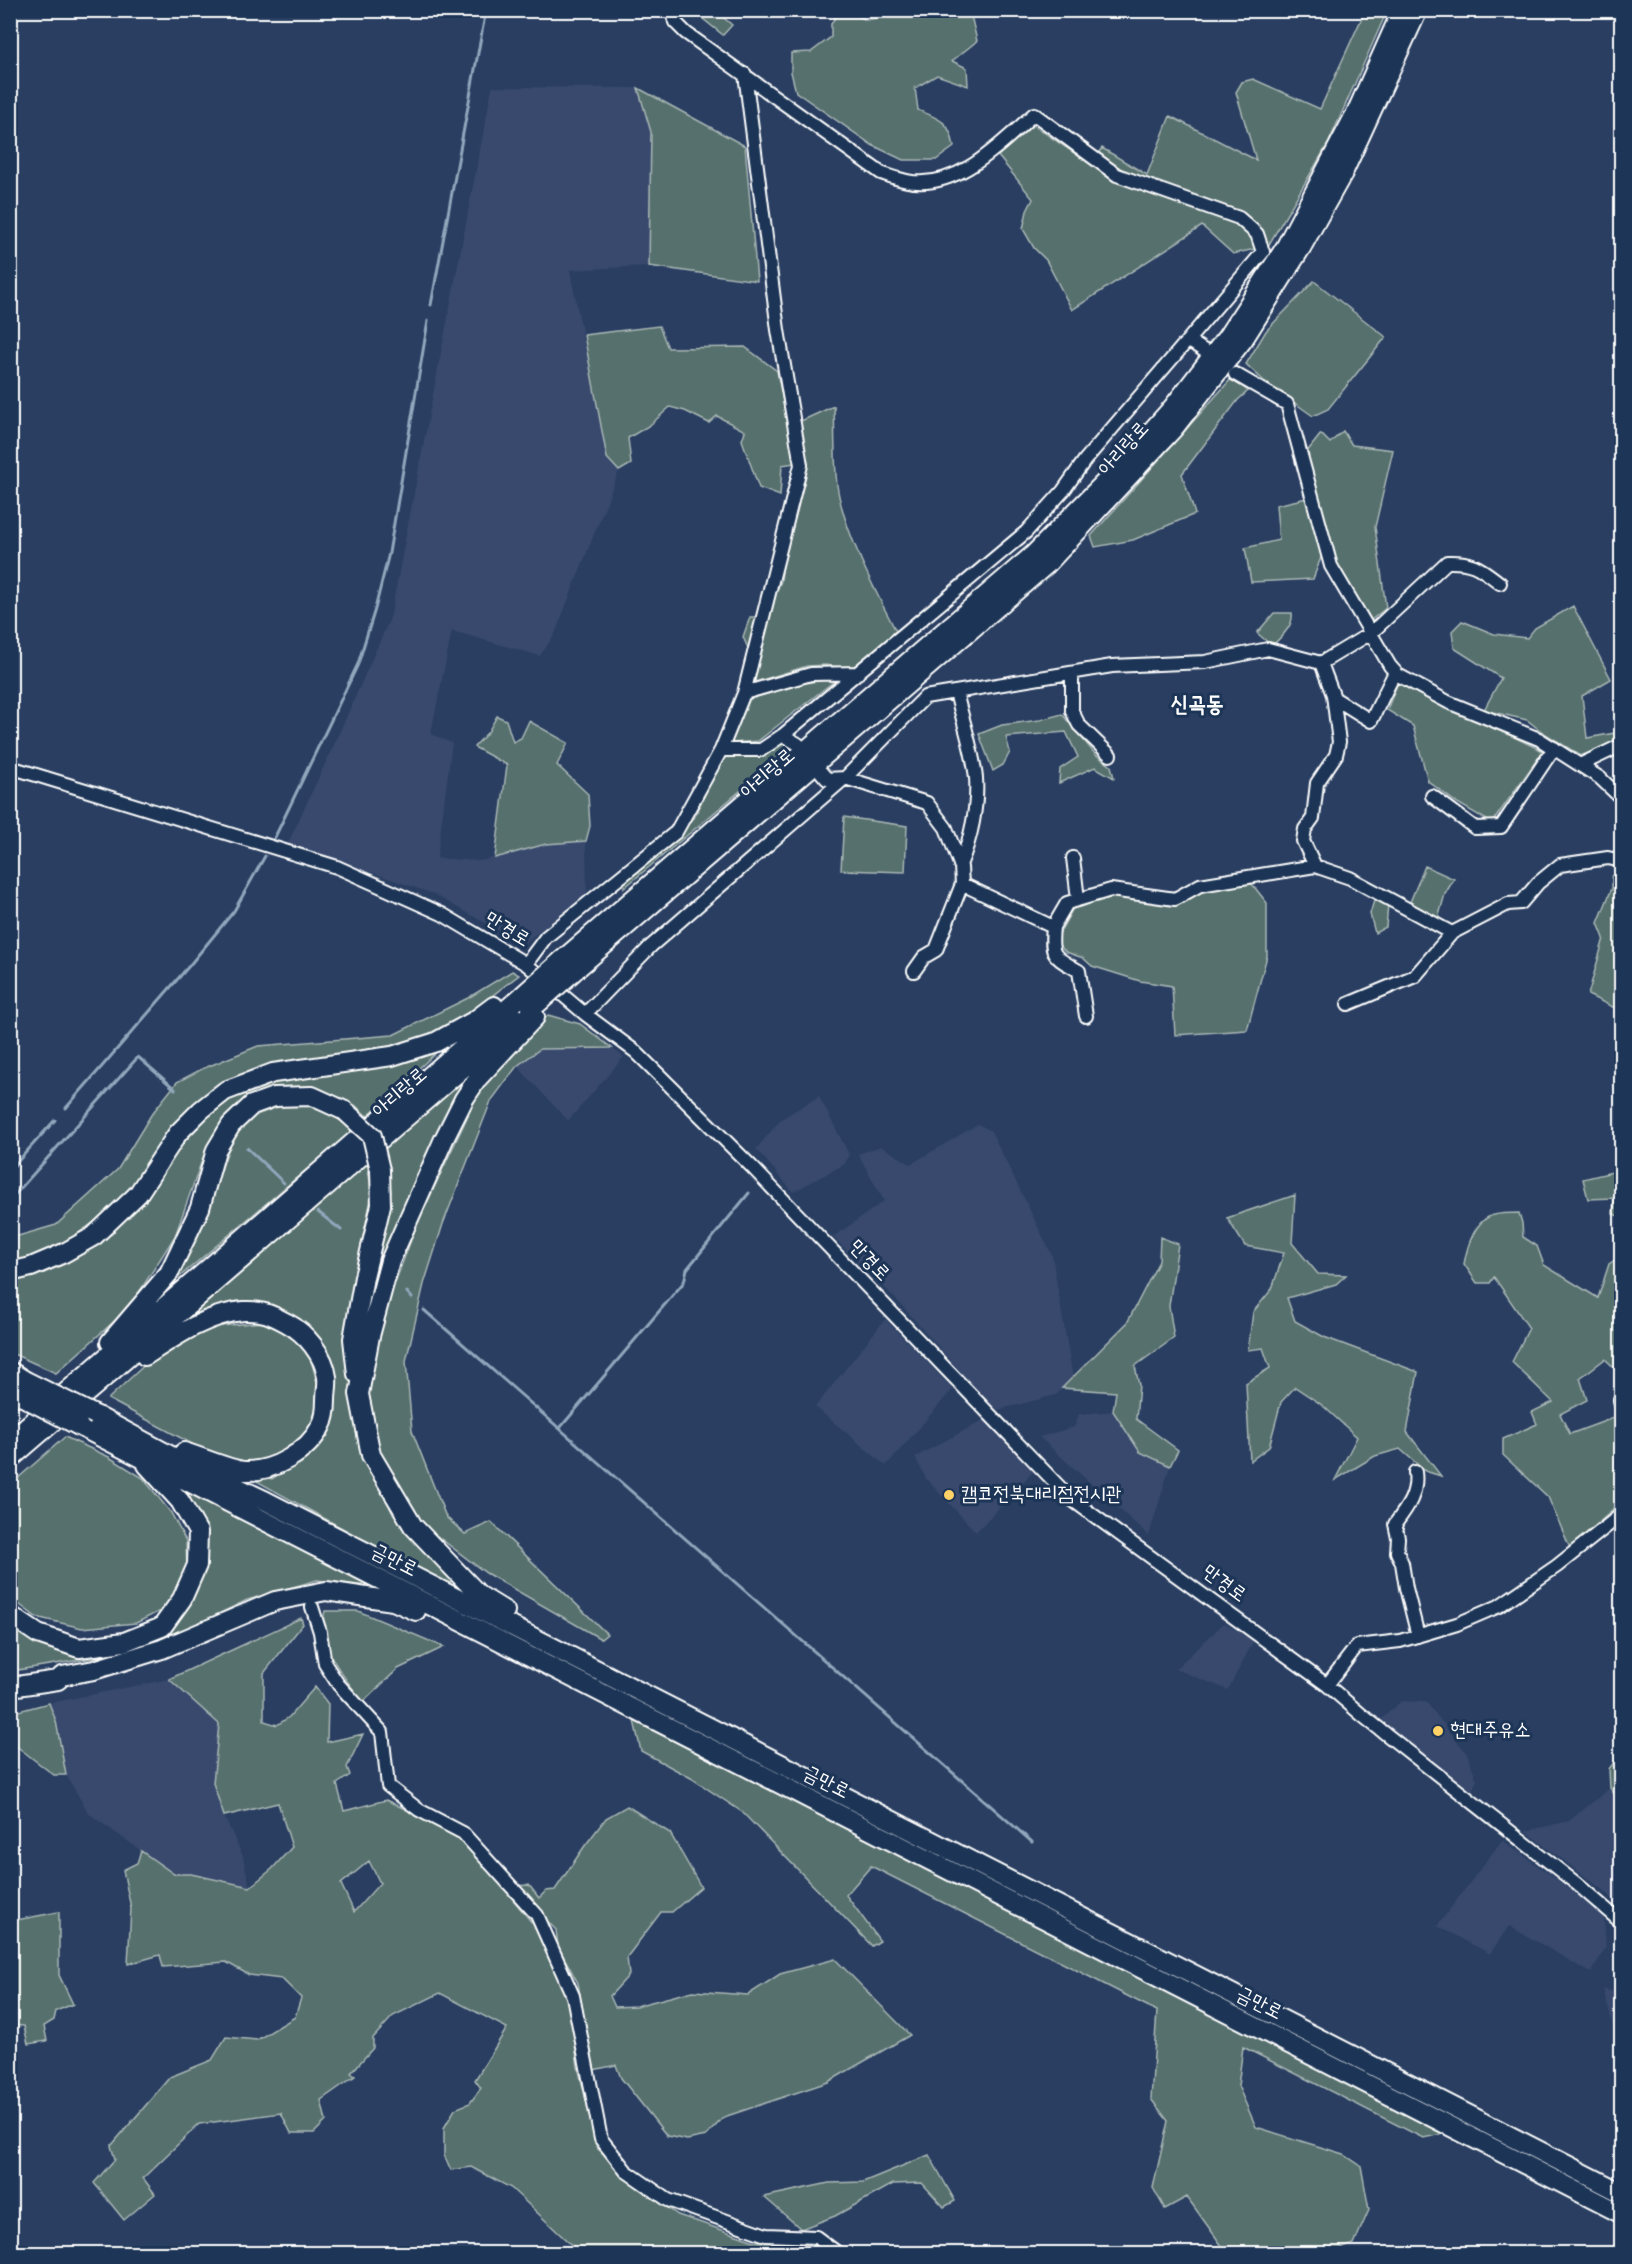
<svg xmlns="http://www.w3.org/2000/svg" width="1632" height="2264" font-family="Kalam,'Poor Story',sans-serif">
	<rect width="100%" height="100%" fill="#293e61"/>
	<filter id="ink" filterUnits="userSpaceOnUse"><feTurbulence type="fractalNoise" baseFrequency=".0167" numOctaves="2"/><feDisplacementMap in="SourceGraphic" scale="12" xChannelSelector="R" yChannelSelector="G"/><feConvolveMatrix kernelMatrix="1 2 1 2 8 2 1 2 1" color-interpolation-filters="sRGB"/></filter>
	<g filter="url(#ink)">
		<path fill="#37496d" d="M492,87L638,88L651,132L649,266L570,270L607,458L619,471L555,634L540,656L452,631L431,734L452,743L437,858L480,861L546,844L586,841L587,894L523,944L433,894L288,843L336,740L390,618Z
			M612,1048L624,1057L568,1121L517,1066L540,1049Z
			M819,1096L849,1154L845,1164L793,1192L756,1149L781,1119Z
			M978,1124L991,1131L1052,1255L1073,1378L1056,1395L998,1410L982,1396L895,1298L833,1237L884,1201L858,1154L881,1146L911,1164Z
			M885,1319L953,1389L886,1466L815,1407Z
			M1113,1411L1140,1452L1170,1466L1149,1536L1039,1437L1074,1427L1079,1414Z
			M985,1419L1034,1471L976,1532L926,1479L915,1457Z
			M1224,1623L1254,1640L1228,1690L1175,1669Z
			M169,1679L219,1724L213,1783L224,1816L243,1856L250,1887L191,1874H174L89,1814L66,1775L56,1721L49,1703Z
			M1401,1701L1426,1702L1467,1753L1477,1780L1472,1791L1378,1722Z
			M1610,1788L1621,1803V1908L1608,1894L1525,1831L1569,1821Z
			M1502,1840L1589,1903L1604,1918L1606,1947L1591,1973L1509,1926L1490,1954L1437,1926Z
			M1603,1989L1621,1993V2028L1613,2026Z"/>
		<path fill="#56706d" stroke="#aab8b6" stroke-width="1.5" fill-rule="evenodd" d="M699,11H716L732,25L723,35L697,14Z
			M839,11H850L866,20L912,11H970L977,41L952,61L967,68L968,86L937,75L915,88L918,110C941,119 950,122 954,147L936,160H903L872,145L796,92L791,72V53L811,52L831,37V24Z
			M1365,11H1387L1328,144L1268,246L1233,254L1202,226L1072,310L1046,260L1034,248L1023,229L1027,211L1033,199L998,156L1033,125L1090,164L1102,148L1147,175L1170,116L1256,160L1236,92L1242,82L1253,79L1320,109Z
			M638,88L745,146L757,281L649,266L651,132Z
			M1314,281L1386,337L1328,409L1313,416L1264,381L1246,364L1266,331Z
			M659,326L668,348L745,347L777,371L795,463L782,465L780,496L759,488L742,440L745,431L717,416L709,423L685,411L670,407L650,425L628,438L631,464L619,471L607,458L584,335Z
			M1231,379L1248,391L1238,400L1182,474L1195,514L1133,540L1095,547L1091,536Z
			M834,406C835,432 834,459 837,485C843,529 875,591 896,631L855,669L825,665L807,666L755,682L757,668L743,637L750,617H765L781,581L788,519L802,438L801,421Z
			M1343,431L1352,445L1393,450L1375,527L1386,608L1371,620L1336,563L1306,453L1321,434L1330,443Z
			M1307,498L1323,552L1313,579L1251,582L1245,548L1279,540L1276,505Z
			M1573,606L1611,679L1582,696L1587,738L1621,732V739L1581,756L1541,731L1527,720L1484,710L1501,678L1454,648L1452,631L1462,621L1494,634L1527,638L1535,628Z
			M1274,613H1292C1294,626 1281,637 1272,646L1257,633Z
			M838,678L758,741L731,743L750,698L805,683Z
			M1398,682L1543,751L1492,823L1454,801L1428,781L1413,726L1387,710Z
			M1062,714L1095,754L1111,766L1114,778L1095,767L1059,783L1060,769L1078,757L1066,732L1006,737L1010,752L1003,765L993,771L979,734L1002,725L1040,720Z
			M497,716L506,720L513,742L521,738L529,721L568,743L557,765L588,794L590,826L586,841L546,844L495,858L507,765L474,747L488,732Z
			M784,741L794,746L624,888V880L684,829L695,816L723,755L754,757Z
			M844,817L907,826L905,872L841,870Z
			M1425,866L1454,879L1445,894L1438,919L1410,902Z
			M1621,873L1622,1002L1619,1010L1588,995L1604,938L1598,923L1612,888V876Z
			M1252,884L1267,903V956L1247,1030L1175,1035L1172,986L1140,981L1092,966L1083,958L1066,952L1055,941L1075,905L1106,895L1172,902L1220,886Z
			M1375,897L1388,904L1386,927L1375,933L1370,914Z
			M512,971L519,975L476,1008L418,1040L348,1055L278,1064L215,1087L189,1109L154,1158L112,1209L62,1245L11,1264V1238L56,1225L118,1169L151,1115L177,1082L202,1069L258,1046L393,1035L468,998Z
			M548,1015L580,1024L612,1048L540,1049L517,1066L491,1101L443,1224L424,1284L406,1361L412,1431L446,1517L465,1534L491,1522L607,1634L601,1639L486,1573L416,1520L380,1453L368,1394L380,1323L417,1224L480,1090Z
			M440,1049L367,1116L355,1105L313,1089L280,1090L206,1149L175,1236L129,1308L56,1373L11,1353V1279L44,1273L112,1234L185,1141L220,1104L262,1083L389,1066Z
			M475,1068L425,1156L374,1295L355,1325L391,1192L385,1147Z
			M286,1104L320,1106L353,1130L158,1295L201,1225L230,1145L248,1118Z
			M367,1163L372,1194L357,1266L361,1441L392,1512L450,1578L451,1588L233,1468L272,1479L303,1457L327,1429L324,1350L295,1317L242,1303L182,1321Z
			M1621,1170H1622L1621,1217L1613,1214L1614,1198L1588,1199L1583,1179Z
			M1295,1195L1292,1243L1318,1274L1346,1275L1336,1284L1287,1298L1295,1321L1324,1337L1418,1372L1407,1432L1441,1476L1425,1471L1400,1449L1375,1456L1335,1480L1357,1437L1322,1405L1295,1387L1281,1402L1269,1447L1250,1461L1246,1383L1270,1368L1263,1348L1248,1350L1253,1312L1272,1289L1284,1253L1245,1246L1227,1218Z
			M1519,1213L1522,1223L1523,1237L1537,1246L1544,1265L1598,1298L1609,1264L1621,1256V1374L1605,1359L1580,1378L1587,1400L1560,1414L1570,1434L1616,1417L1622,1431L1621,1503L1570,1548L1548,1497L1503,1455V1439L1537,1424L1532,1412L1553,1402L1512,1362L1529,1328L1494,1277L1490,1283H1477L1464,1264C1467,1247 1475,1219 1494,1215C1501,1213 1511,1213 1519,1213Z
			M1160,1237L1178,1244L1169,1306L1174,1338L1135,1366L1139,1385L1136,1419L1178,1450L1170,1466L1140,1452L1113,1411L1116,1392L1062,1388L1127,1323L1159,1261Z
			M273,1321L309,1353L321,1397L306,1435L281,1456L255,1463L211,1454L108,1399L152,1358L210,1327Z
			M65,1437L109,1457L143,1478L171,1513L186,1541L187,1572L166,1608L136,1623L82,1628L36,1617L11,1598V1488L17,1479Z
			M168,1478L376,1587L317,1580L247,1600L196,1625L124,1653L11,1671L10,1622L89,1653L178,1619L203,1538Z
			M325,1611H358L444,1647L398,1669L363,1702C344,1676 315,1646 325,1611Z
			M301,1618L303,1624L264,1673V1721L277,1725L289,1717L315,1687L328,1704L327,1742L363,1734L347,1767L350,1775L337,1784L344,1811L386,1800L453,1832L466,1842L533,1924L558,1975L571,2012L578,2067L598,2149L666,2207L678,2215L754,2241L818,2246L821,2253H580L511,2188L471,2167L451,2170L444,2155V2128L455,2109L470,2103L481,2088L475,2080L507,2028L440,1993L393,2016L373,2038V2048L351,2073L355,2076L321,2100L326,2121L314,2133H291L281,2113L199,2124L143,2178L155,2194L124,2220L94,2183L115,2159L111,2146L170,2077L212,2060L226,2037L257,2040L295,2017L301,1998L282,1979L249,1975L226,1962L163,1967L160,1955L128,1964L131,1908L123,1870L137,1863L141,1851L174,1874H191L250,1887L272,1869L292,1847L278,1803L224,1816L213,1783L219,1724L169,1679ZM369,1861L380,1883L354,1912L341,1884Z
			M49,1703L56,1721L66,1775H54L11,1742V1713Z
			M634,1721L1170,1992L1443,2134L1423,2138L1243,2047L1238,2086L1256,2127L1343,2154L1361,2166L1369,2210L1354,2244L1329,2253H1264L1262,2250C1249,2249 1239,2253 1227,2253L1187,2197L1165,2209L1153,2188L1168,2121L1151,2099L1157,2011L871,1866L846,1895L880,1941L872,1946L742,1812L691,1778L641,1751Z
			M1621,1753V1803L1610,1788L1609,1769Z
			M627,1806L670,1833L701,1887L672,1912H661L627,1957L629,1975L610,1996L615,2007L636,2006L693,1991L748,1995L780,1974L835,1959L910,2035L828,2082L724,2117L706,2136L687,2140L667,2136L621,2078L616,2065L593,2070L578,1983L558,1946L556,1930L514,1886L529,1885L539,1898L546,1891L555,1890L584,1847L606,1818Z
			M59,1912V1975L73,2004L56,2011L54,2020L44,2026L47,2041L28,2044L24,2026L11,2025L10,1950L14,1948L11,1921Z
			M929,2155L955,2201L944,2207L922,2183L893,2184L835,2216L801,2229L764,2197L829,2183L863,2182Z"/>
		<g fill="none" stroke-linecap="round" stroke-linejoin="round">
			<path stroke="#91a7bc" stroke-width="3" d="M431,305L486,10
				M274,839L358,664L375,609L389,553L428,321
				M66,1108L189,966L234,911L265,856
				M247,1148L284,1183
				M10,1170L55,1120
				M10,1200L138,1057L175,1089
				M318,1212L341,1230
				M407,1292L412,1298
				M424,1310L1032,1842
				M560,1428L684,1282L687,1269L749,1193"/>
			<defs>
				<path id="minor" d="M672,10L675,22L686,33L881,173C889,176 898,179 907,181C957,191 1000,144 1034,114L1117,175L1239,218L1257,234L1263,252L1188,340L1206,352
					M1235,374L1287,404L1331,566L1390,666L1398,675L1448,702L1539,739L1600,778L1622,799
					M1072,673V711L1079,725L1110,755
					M956,692C962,718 973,751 976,778C978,806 971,839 960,865
					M744,693L811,674L858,673
					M1334,698L1371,721L1395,672
					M783,735L1026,532L1063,491L1085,460L1188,340
					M721,750H761L783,735L798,744
					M1580,765L1622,745
					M10,767L337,867L442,914L526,964L585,1014L636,1052L752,1167L1071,1499L1327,1685L1363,1716L1577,1884L1622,1923
					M821,772L827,779L845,778L927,803L946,828L961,867L962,884L936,950L924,957L914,971
					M1432,796L1475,828L1501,827L1554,748
					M1073,858L1078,899
					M1315,866L1303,841L1305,829L1313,818L1317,783L1336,755L1339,742L1333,695L1321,663
					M962,884L1053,927L1067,903L1111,890L1175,899L1200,885L1315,866L1350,878L1452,933L1508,904L1521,903L1538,883L1560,865L1608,858L1622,861
					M1053,927C1050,958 1054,956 1079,971L1086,1016
					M526,964L546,937L676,832L721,750L744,693L801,465L778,330L745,74
					M1348,1004L1415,976L1452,933
					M585,1014L651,946L845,778L925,697L1112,666L1205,662L1268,649L1321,663L1371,633L1447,562C1473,561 1480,568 1500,583
					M1622,1399L1620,1400L1622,1409
					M1415,1472C1418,1494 1407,1508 1395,1524L1398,1538L1397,1552L1402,1563L1406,1588L1418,1636
					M312,1607L320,1632L325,1664L338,1684L382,1732L388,1786L419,1810L463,1833L537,1915L573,1996L601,2139L626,2171L668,2200L766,2235L816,2237L839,2254
					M1327,1685L1357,1646L1400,1641L1457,1624L1499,1606L1557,1566L1622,1514"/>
				<path id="highway" d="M561,961L1034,554L1114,473L1173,407L1227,337L1285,248L1357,111L1402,10
					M573,972L1046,565L1174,428L1243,340L1301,248L1343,173L1418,10
					M10,1272L31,1267L64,1253L94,1236L138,1194L178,1133L201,1110L225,1091L273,1073L392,1056L436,1042L474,1021L494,1006
					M110,1342L169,1273L200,1208L216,1150L231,1125L252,1105L274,1097L312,1096L345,1111
					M145,1356C174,1337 209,1313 244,1311C263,1310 272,1315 287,1323C306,1333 324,1355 327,1377C328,1384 326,1392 326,1400C326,1408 325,1419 321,1426C308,1452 273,1472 245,1471C233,1471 198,1456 184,1452
					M10,1371L24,1380
					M357,1374L353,1339L364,1277L381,1205L380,1170
					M95,1415L173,1457L266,1501L1622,2193
					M79,1426L1622,2214
					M10,1441L523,995
					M10,1459L520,1019
					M505,1611L479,1595L413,1526L371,1455L359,1394L370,1336L390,1261L444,1139L464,1099L478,1078L535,1017L531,1010
					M10,1615L38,1634L79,1648L124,1642L162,1627L182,1599L197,1565L198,1532L180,1501L147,1465
					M10,1687L58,1680L62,1676L94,1670L162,1649L275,1601L326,1591L393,1601L416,1611"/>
			</defs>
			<use href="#minor" stroke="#fff" stroke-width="16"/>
			<use href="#highway" stroke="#fff" stroke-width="22"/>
			<use href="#minor" stroke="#1d3557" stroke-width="12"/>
			<use href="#highway" stroke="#1d3557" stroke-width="18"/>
			<defs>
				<path id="highway-bridge" d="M523,995L561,961
					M536,1005L573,972
					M345,1111L372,1136L380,1170
					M24,1380L95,1415
					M21,1396L79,1426"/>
			</defs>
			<use href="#highway-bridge" stroke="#fff" stroke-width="22" stroke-linecap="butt"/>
			<use href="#highway-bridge" stroke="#1d3557" stroke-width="18"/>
		</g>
	</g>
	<g fill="#ffd166" stroke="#1d3557" stroke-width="2">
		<circle cx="949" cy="1495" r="6"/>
		<circle cx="1438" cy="1731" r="6"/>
	</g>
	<g text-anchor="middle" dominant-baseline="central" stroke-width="6" stroke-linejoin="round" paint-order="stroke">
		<g font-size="20" fill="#fff" stroke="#1d3557">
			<text transform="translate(1124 449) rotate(-48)">아리랑로</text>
			<text transform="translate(768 774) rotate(-41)">아리랑로</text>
			<text transform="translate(507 930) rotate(31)">만경로</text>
			<text transform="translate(400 1093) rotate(-41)">아리랑로</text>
			<text transform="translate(869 1261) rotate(46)">만경로</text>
			<text transform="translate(394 1561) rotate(27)">금만로</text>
			<text transform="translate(1224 1584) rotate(36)">만경로</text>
			<text transform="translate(826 1783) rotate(27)">금만로</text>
			<text transform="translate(1259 2004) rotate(27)">금만로</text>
		</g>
		<g font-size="20" fill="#fff" stroke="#1d3557" text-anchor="start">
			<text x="961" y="1495">캠코전북대리점전시관</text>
			<text x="1450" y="1731">현대주유소</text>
		</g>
		<g font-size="22" font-weight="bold" fill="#fff" stroke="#1d3557">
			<text x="1197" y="705">신곡동</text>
		</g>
	</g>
	<rect width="1632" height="2264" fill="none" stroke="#1d3557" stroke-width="36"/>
	<rect x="18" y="18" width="1596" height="2228" fill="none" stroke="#fff" stroke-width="2" filter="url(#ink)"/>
</svg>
